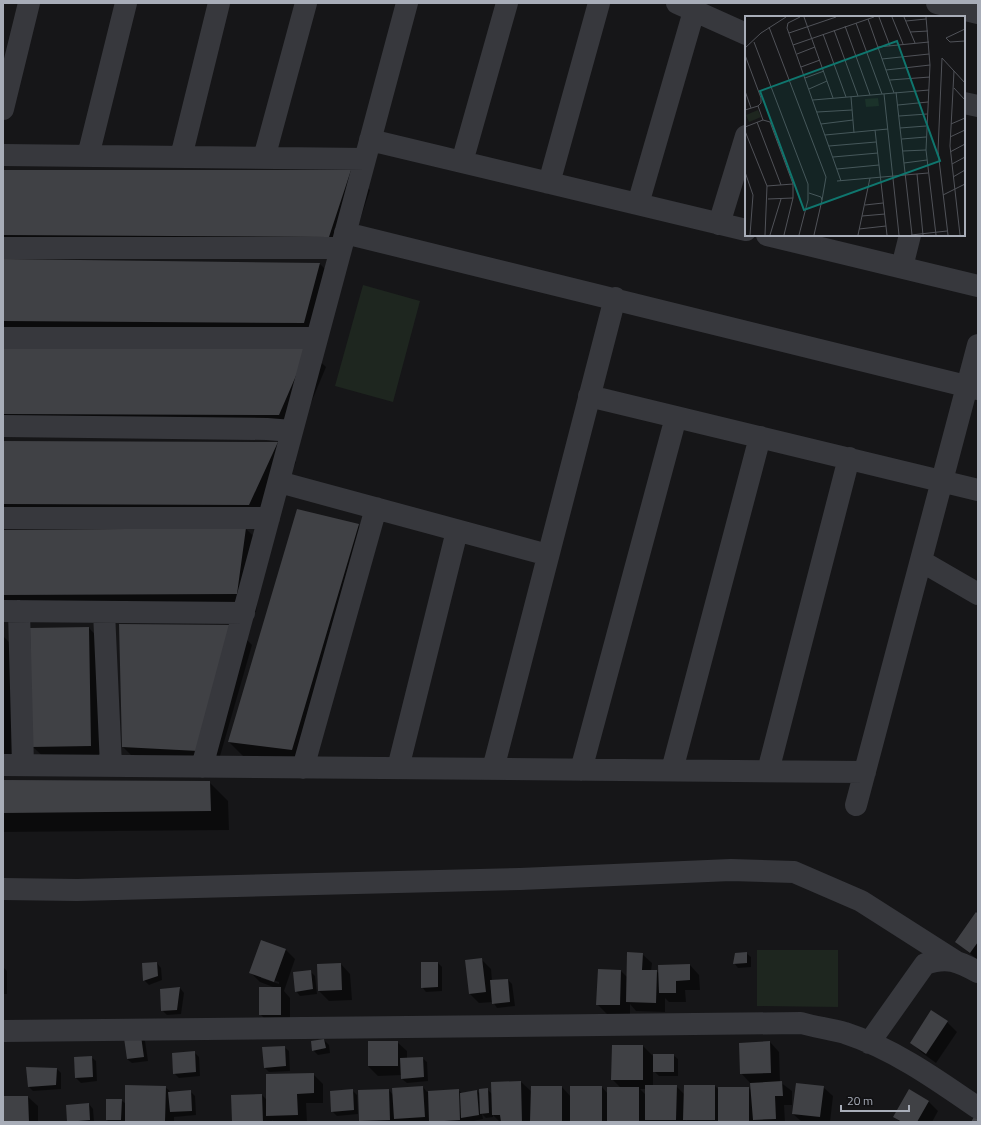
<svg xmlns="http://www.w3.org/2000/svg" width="981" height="1125" font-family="'Titillium Web',sans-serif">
	<rect width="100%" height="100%" fill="#161618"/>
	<path fill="#1e261f" d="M363,285L420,301L393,402L335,386Z
		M757,950H838V1007L757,1006Z"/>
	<path fill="#0007" fill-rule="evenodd" d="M3,171H351L370,190L348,256L3,254Z
		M3,260L320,264L338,282L322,341L3,340Z
		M3,349H307L326,367L298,434L3,432Z
		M3,442L278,443L296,462L268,524L3,522Z
		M358,525L377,544L310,768L248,761L229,742Z
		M246,529L265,547L256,612L3,613V531Z
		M233,626L252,645L216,770L142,766L123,747Z
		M89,628L107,647L109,764L52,765L33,747Z
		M3,636L16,649L18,766H3Z
		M3,781L209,782L228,801L229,830L3,832Z
		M978,915V960L956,942Z
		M285,949L295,959L284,991L290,998V1024H270L260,1014L276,988L260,982L251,973ZM261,976L279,982V984L261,978Z
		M746,953L751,957V967L738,968L734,963Z
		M642,954L652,963L651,971H656L660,974L690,965L699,975L700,990H685L686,1002H669L665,998V1012L636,1011L630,1004V1014H607L597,1004L621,971L628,978Z
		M481,959L491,969L492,981L508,980L512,984L515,1006L497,1008L493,1002L479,1003L470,994Z
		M157,963L161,968L162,980L149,985L144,980Z
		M438,963L442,967V991L426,992L422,987Z
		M341,964L350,974L352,1000L329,1001L319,991Z
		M3,967L7,971V994H3Z
		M310,971L315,976L317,994L300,996L296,991Z
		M180,988L184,993L181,1014L167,1015L162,1010L161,990Z
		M932,1012L947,1022L957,1032L936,1063L921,1052L911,1042Z
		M141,1037L145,1041L148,1061L132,1063L127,1059Z
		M324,1040L329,1045L330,1053L318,1055L313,1050Z
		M397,1042L407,1051V1059L422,1058L427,1062L428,1081L407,1083L402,1079V1075L378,1076L368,1066Z
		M770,1042L779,1052L780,1082L792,1091V1105H784L785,1122H687L686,1120V1122H500L493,1115V1117L486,1118L482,1114L483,1119L469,1122L360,1121L359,1091L389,1090L393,1095L423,1087L427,1092L458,1090L462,1093L477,1091L481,1095L487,1089L492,1094V1083L521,1082L532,1092L562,1087L571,1097L602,1087L608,1094L621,1088L612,1079L643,1046L654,1057L673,1055L678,1059V1076H659L653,1070V1086H676L685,1095L715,1086L719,1090L749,1088L752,1091L751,1084L741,1073ZM640,1089H646V1095Z
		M284,1047L289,1051L290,1071L269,1072L265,1068Z
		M194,1052L199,1057L200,1076L179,1078L174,1073Z
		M91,1057L96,1061L97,1081L81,1083L76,1078L75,1058Z
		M57,1069L61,1073V1089L33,1091L29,1087Z
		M313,1074L323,1084V1103H306L307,1122H274L272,1120V1122H233L262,1095L267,1100Z
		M165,1087L171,1092L190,1091L195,1096L196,1115L174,1117V1122H109L107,1120L121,1100L126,1104Z
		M823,1087L833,1096L830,1122H802L793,1114Z
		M352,1090L357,1095L358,1114L337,1116L332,1111Z
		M910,1090L929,1102L938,1111L932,1122H900L894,1117Z
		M3,1097H28L38,1106V1122H3Z
		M89,1104L93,1109L94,1122H68Z"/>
	<path fill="#404145" d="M3,170H351L329,237L3,235Z
		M3,259L320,263L304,323L3,321Z
		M3,348H308L279,415L3,414Z
		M3,441L278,442L249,505L3,504Z
		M297,509L359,524L292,750L228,742Z
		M246,528L237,594L3,595V530Z
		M119,624L233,625L198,751L122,747Z
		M89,627L91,746L32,747L30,628Z
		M3,780L210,781L211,811L3,813Z
		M976,912L978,914V942L970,953L955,942Z
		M261,940L286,949L274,982L249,973Z
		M627,952L643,953L642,970H657L656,1003L626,1002Z
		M747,952V963L733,964L735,953Z
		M482,958L486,992L469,994L465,960Z
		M157,962L158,976L143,981L142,963Z
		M421,962H438V987L421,988Z
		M341,963L342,990L318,991L317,964Z
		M690,964V980L676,981V993H659L658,965Z
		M598,969L621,970L620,1005H596Z
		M311,970L313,989L295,992L293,972Z
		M508,979L510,1002L492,1004L490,980Z
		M180,987L177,1010L161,1011L160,989Z
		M259,987H281V1015H259Z
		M931,1010L948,1021L926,1054L910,1043Z
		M141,1036L144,1057L127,1059L124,1038Z
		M324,1039L326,1048L312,1051L311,1041Z
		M368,1041H398V1066H368Z
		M770,1041L771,1073L740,1074L739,1043Z
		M612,1045H643V1080H611Z
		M285,1046L286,1066L264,1068L262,1047Z
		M195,1051L196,1072L173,1074L172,1053Z
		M653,1054H674V1072H653Z
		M92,1056L93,1077L75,1078L74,1057Z
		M423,1057L424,1077L401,1079L400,1058Z
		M26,1067L57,1068L56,1085L28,1087Z
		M314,1073V1093L297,1094L298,1115L266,1116V1074Z
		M521,1081L522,1122H501L500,1115H492L491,1082Z
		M782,1081L783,1096H775L776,1119L753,1120L750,1083Z
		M796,1083L824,1086L820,1117L792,1114Z
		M125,1085L166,1086L165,1122H125Z
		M645,1085H677L676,1120H645Z
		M684,1085H715V1120H683Z
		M423,1086L425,1117L394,1119L392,1088Z
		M531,1086H562V1121H530Z
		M570,1086H602V1121H570Z
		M607,1087H639V1122H607Z
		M718,1087H749V1122H718Z
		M488,1088L489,1113L480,1114L479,1089Z
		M353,1089L354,1110L331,1112L330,1091Z
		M389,1089L390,1120L359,1121L358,1090Z
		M459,1089L460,1120L429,1122L428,1091Z
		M909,1089L929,1101L917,1122H902L893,1117Z
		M191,1090L192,1111L170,1112L168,1092Z
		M477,1090L479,1115L461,1118L460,1093Z
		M262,1094L263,1122H232L231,1095Z
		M3,1096H28L29,1122H3Z
		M106,1099H122L121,1120H106Z
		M89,1103L90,1120L67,1122L66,1105Z
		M974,1117L978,1119V1122H971Z"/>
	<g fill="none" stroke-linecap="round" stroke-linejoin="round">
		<path stroke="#37383d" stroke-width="22" d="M677,3L746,34
			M937,3L978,13
			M964,103L978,106
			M3,109L29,3
			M370,140L746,230
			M3,155L365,159
			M88,156L126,3
			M181,157L219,3
			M264,158L306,3
			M462,162L507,3
			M549,183L599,3
			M638,204L694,11
			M719,224L746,136
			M345,233L978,389
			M767,235L978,286
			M3,248H341
			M902,267L910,235
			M3,338H317
			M589,396L978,490
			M3,426L267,429L292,431
			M279,482L548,555
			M3,518H269
			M921,561L978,594
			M3,611L244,613
			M19,611L23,765
			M104,612L111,766
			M3,765L865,772
			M202,767L407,3
			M303,768L376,508
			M398,768L457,531
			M493,769L615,298
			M581,770L676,417
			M672,770L760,437
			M768,771L849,458
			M856,805L978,345
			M3,889L77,890L520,879L731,870L794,872L861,901L955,961
			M3,1031L801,1023C815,1027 831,1029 845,1033C894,1049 936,1079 978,1108
			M869,1043L925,964C947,956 958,961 978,972"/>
	</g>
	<g transform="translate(745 16)">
		<rect width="220" height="220" fill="#161618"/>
		<path d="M133,82L134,90L121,91L120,83ZM13,94L16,101L4,106L1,99Z" fill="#1e261f"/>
		<path fill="none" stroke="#505258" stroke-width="1" d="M55,1L43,7L42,12L96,165M59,1L88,82M134,1L145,30M147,1L158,28M159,1L170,27M181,1L185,49L181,134L191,219M123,3L149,77M161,5L181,3M111,7L137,78M100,10L125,79M24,11L81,161L77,184M220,13L201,22L205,26L220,25M89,14L113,80M165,16L183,15M44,17L91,1M78,18L101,81M9,26L63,168V184L54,219M48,29L129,1M133,31L184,26M0,32L16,17L41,1M52,38L70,31M0,39L16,82V87L13,90L18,104L25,106L48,168V182L39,219M197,42L193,135L203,219M197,42L220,67M137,43L184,38M56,51L75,44M141,54L185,49M209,55L205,130L215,219M60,62L79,55M145,64L185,61M209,72L220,84M64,73L82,65M0,75L6,92M151,76L167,219M139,78L154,219M106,81L109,117M68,84L184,74M153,89L183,86M0,94L13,90M72,96L107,94M154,100L182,98M12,106L36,169M76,108L108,104M206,108L220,102M0,111L18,104M155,112L181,110M130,114L142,219M0,115L22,170L20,219M80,119L143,113M205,121L220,114M157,123L181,121M84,130L131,126M158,135L181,134M205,136L220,128M88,141L133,137M159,147L182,144M207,148L220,141M92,153L134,149M0,156L8,179L5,219M172,158L178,219M208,161L220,154M92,165L183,157M22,170L48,168M64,177L76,181L77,184L69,219M198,179L220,168M23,183L48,182M120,189L138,187M117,200L140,198M114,213L141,210M25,219L36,183M113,219L125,162M166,219L202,215"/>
		<path fill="#0f766e" fill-opacity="0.15" stroke="#0f766e" stroke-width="2" d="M152,25L195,145L59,194L15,75Z"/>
		<rect width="220" height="220" fill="none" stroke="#a8adb8" stroke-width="2"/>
	</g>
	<rect width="981" height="1125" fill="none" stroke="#a8adb8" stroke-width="8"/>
	<path d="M841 1105v6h68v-6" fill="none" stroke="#a8adb8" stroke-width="2"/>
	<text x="847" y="1105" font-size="12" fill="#a8adb8" stroke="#111113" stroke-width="3" paint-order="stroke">20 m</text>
</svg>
